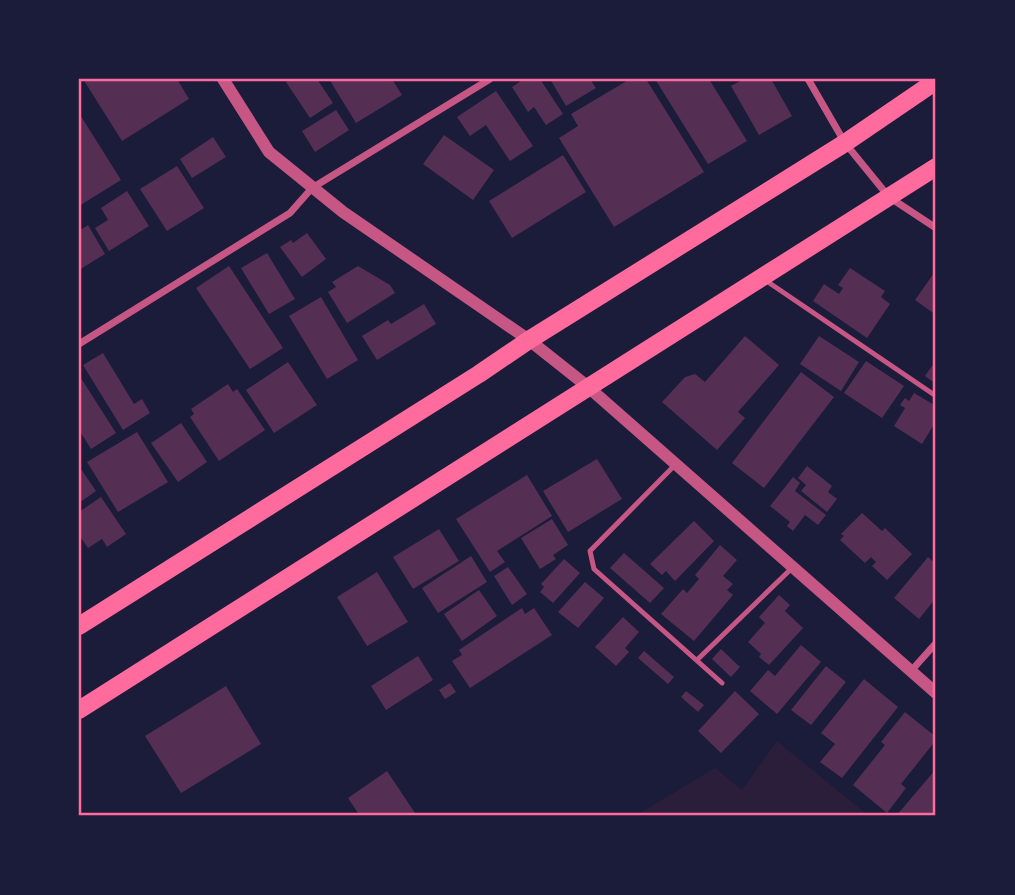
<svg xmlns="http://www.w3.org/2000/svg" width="1015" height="895" font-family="'Noto Sans',sans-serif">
	<rect width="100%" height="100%" fill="#1b1b3a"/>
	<path fill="#2a1e3b" d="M777,741L869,816H635L715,768L742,790Z"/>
	<path fill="#542f53" d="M83,79H177L189,99L122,141Z
		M291,79H317L333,103L310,118L286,82Z
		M329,79H392L402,95L356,123Z
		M524,79H540L563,114L546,125L534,107L528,112L512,87Z
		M550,79H590L596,88L566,106Z
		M630,79H646L704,172L614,227L559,138L578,126L571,114Z
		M655,79H709L747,141L708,164Z
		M744,79H771L792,116L759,135L731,86Z
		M496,91L533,146L510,161L486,125L470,136L457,117Z
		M336,110L349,130L315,152L302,131Z
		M79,113L121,180L79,206Z
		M444,135L494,170L473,200L423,164Z
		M213,137L226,157L192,178L180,159Z
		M563,155L586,192L512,238L489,201Z
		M177,166L204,208L167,231L140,189Z
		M127,191L149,226L109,251L95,228L108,220L101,208Z
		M88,225L105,254L79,270V231Z
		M307,233L326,259L302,277L280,247L291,240L293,243Z
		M267,253L295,299L269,314L241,268Z
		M229,266L283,348L250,369L196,288Z
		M358,266L390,285L395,293L347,323L328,292L336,287L332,282Z
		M850,268L885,291L881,297L890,304L867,338L813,301L824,284L839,294L843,288L838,285Z
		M936,270V315L915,300Z
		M321,297L358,360L327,379L289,316Z
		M424,304L436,324L377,360L362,336L388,320L391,324Z
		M745,336L779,365L738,412L745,418L717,450L662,402L685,377L695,374L705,382Z
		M819,336L859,362L841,391L800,364Z
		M103,353L134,404L142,399L150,413L123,430L83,365Z
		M936,360V384L925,376Z
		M866,361L904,386L882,418L844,393Z
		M288,362L317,405L274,433L246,390Z
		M801,372L834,397L764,488L732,463Z
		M79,375L116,433L91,449L79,430Z
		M228,384L233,392L237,389L265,430L219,461L190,417L194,414L191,409Z
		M914,393L936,406V421L922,444L894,426L905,408L900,405L905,398L909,401Z
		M181,423L207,462L178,482L151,443Z
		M137,432L168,482L118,512L87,462Z
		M597,459L622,499L568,532L543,491Z
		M79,466L96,491L79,503Z
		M807,466L832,486L828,492L837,499L827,512L801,491L806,485L798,478Z
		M527,475L552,516L497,551L505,562L490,572L456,519Z
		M793,477L800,483L795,491L826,515L818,525L805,515L793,531L787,526L790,522L770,506Z
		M101,497L126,534L107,547L102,539L88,548L79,535V512Z
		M862,513L882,531L885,528L912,554L887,580L872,566L876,562L871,557L865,563L840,540L844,536L841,534Z
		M552,519L568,545L553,555L556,559L540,569L521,538Z
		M694,521L714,541L675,581L666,571L662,575L650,564Z
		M439,529L459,561L413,589L393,557Z
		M720,545L737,560L723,576L733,584L727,590L733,595L694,641L661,614L683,589L687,593L699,579L695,575Z
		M624,553L664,588L650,603L610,568Z
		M471,556L487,582L438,613L422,588Z
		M928,557L936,564V598L919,619L894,598Z
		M564,559L580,573L553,603L540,592L544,587L541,584Z
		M508,567L527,594L512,605L494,576Z
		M377,572L408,622L367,646L337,597Z
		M585,582L604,598L578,628L558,612Z
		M479,590L497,616L462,641L444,614Z
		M779,595L790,605L785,611L803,628L769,665L759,657L761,654L748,642L765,623L759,617Z
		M522,608L525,614L534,608L552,635L470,688L452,661L462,655L459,650Z
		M623,617L639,632L625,648L629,652L616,666L595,647Z
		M801,645L821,662L777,714L750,691L768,670L775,676Z
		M721,649L740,667L731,677L712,659Z
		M644,651L674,677L668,684L638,658Z
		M418,656L433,680L386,710L371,686Z
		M826,666L846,682L811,725L791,710Z
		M864,679L898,707L842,778L820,762L835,744L821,733Z
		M450,683L456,692L445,699L439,690Z
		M226,686L261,744L181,793L145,736Z
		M686,691L704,705L698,712L681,697Z
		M735,691L759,714L721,753L698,731Z
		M905,712L936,737V740L901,784L906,788L887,813L853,785L885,745L881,742Z
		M936,769V816H896Z
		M387,771L417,816H360L348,798Z"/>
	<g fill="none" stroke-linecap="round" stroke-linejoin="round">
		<path stroke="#c65784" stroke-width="5" d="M765,280L936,396
			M675,465L590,551L594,569L722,683
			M697,660L792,568"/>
		<path stroke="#c65784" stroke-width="7" d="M808,79L845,143L889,197L936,228
			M79,344L290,213L312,188L490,79
			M911,671L936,643"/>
		<path stroke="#c65784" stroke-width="12" d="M223,79L269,152L343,212L529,340L587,386L936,693"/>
		<path stroke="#ff6b9d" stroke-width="18" d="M79,626L479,374L529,340L845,143L936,81
			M79,710L936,167"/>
	</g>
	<rect width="1015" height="895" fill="none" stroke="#1b1b3a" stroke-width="161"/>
	<rect x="80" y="80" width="854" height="734" fill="none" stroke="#ff6b9d" stroke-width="2.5"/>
</svg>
